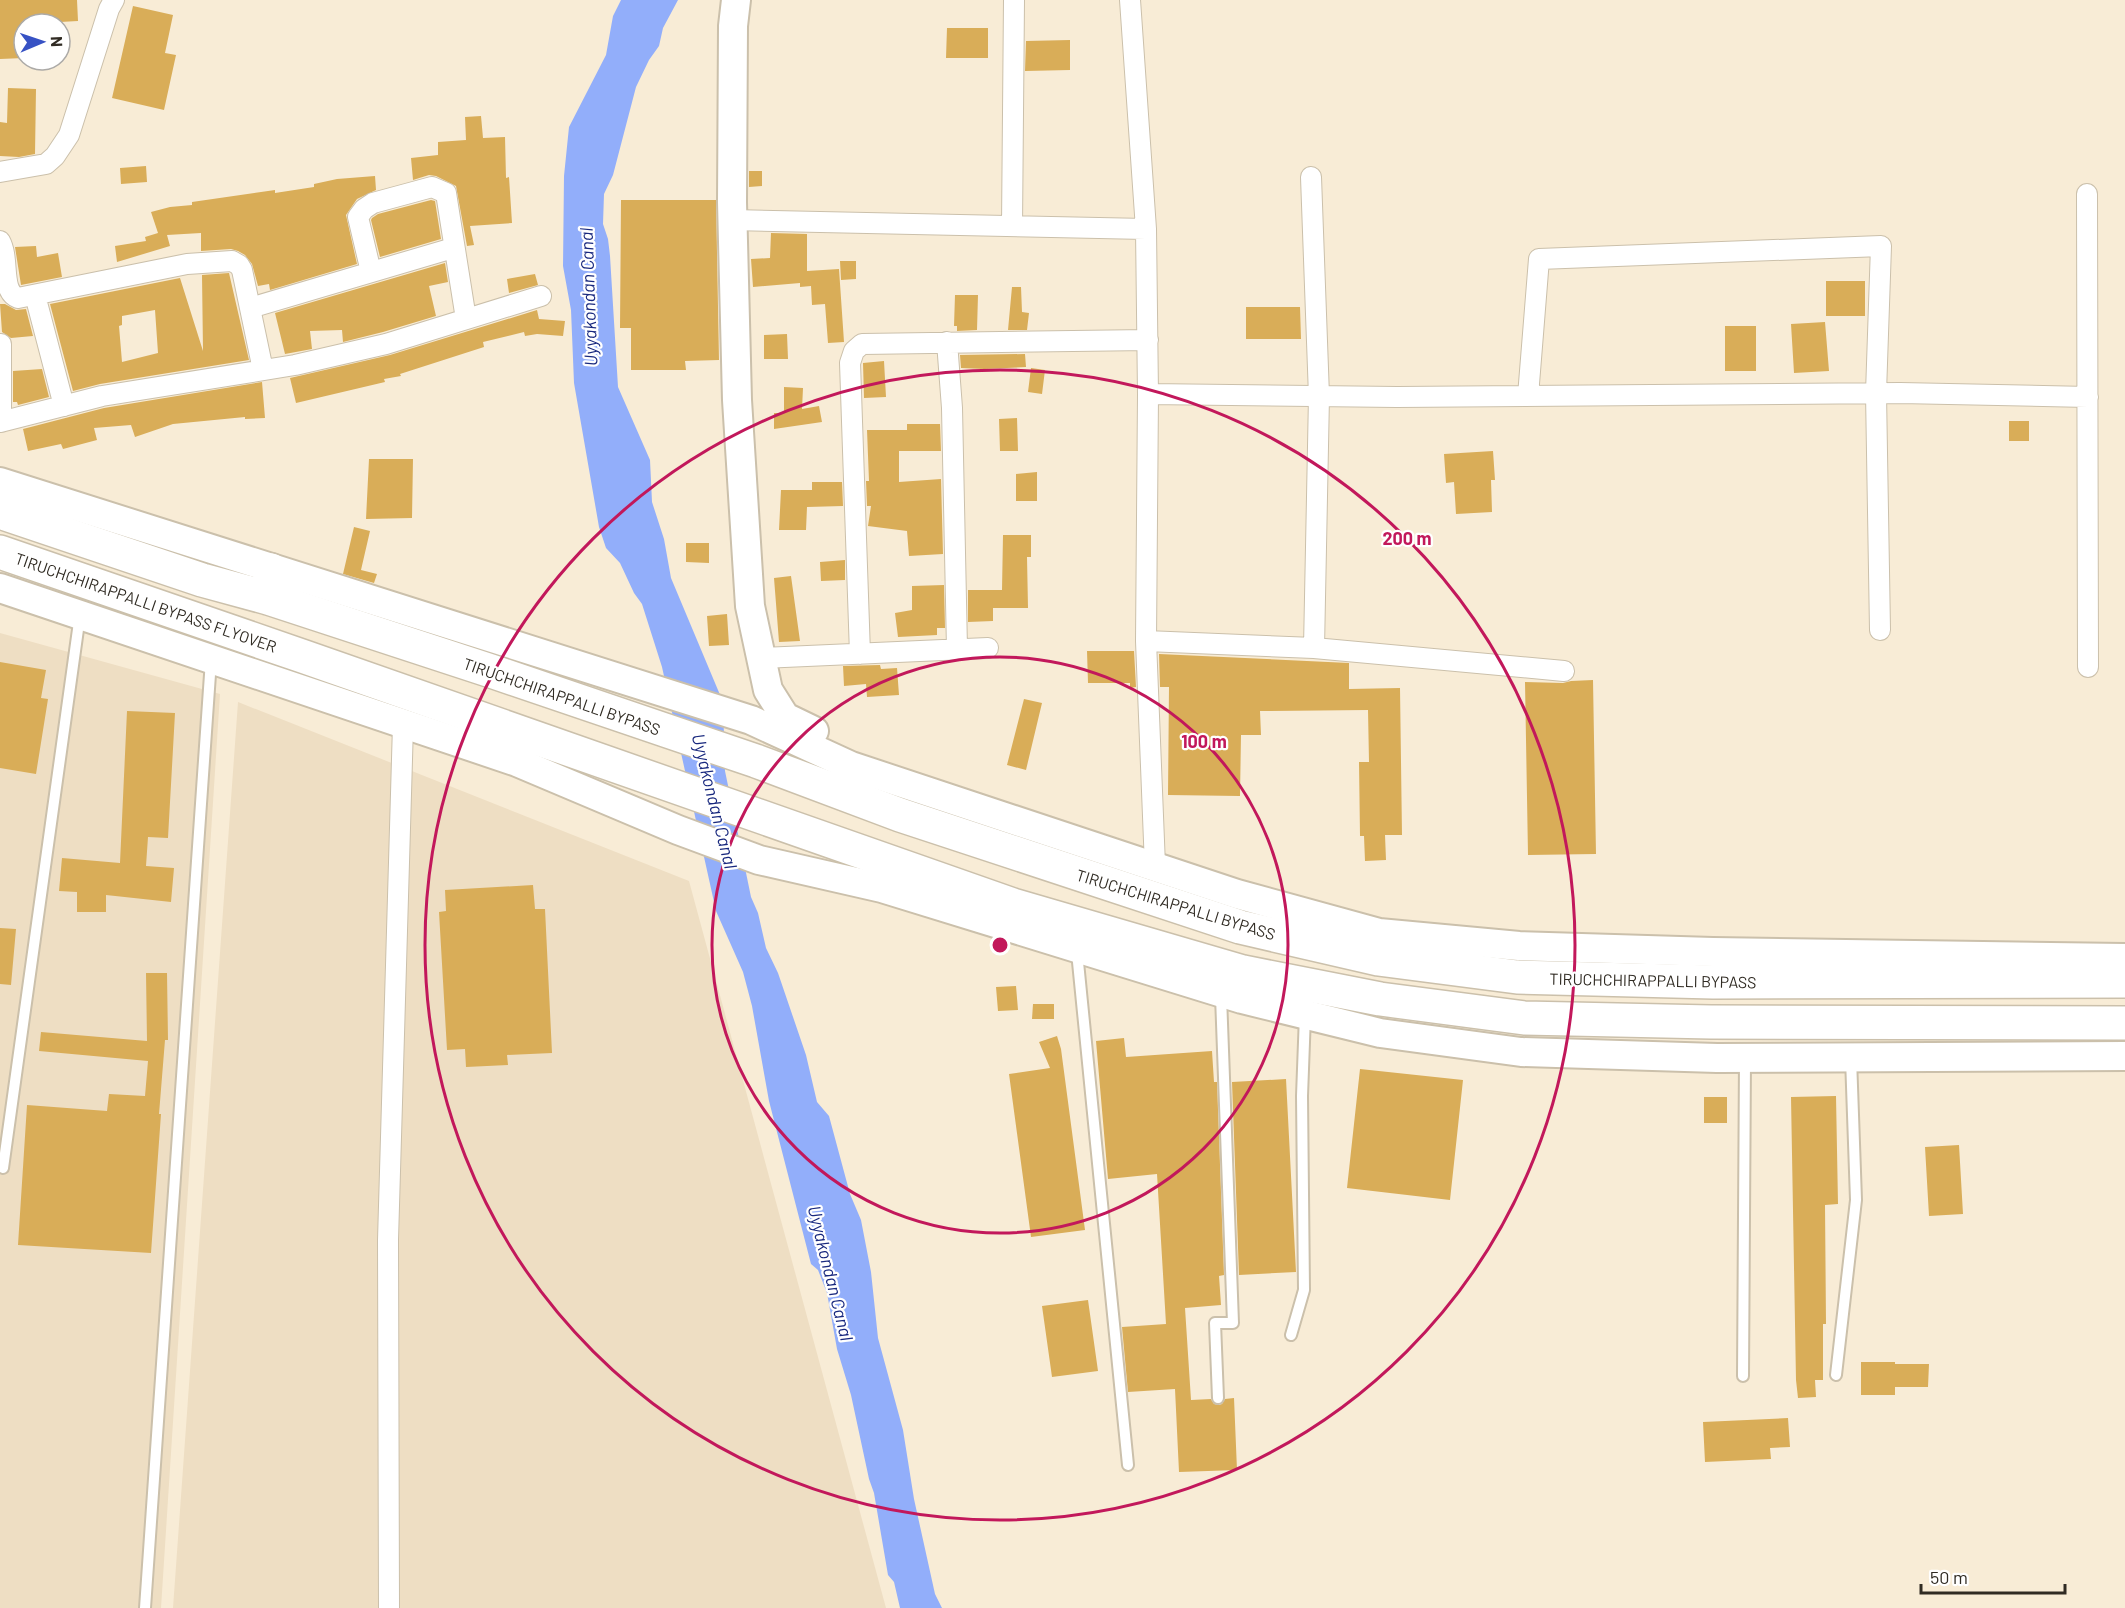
<svg xmlns="http://www.w3.org/2000/svg" width="2125" height="1608" font-family="Barlow,sans-serif">
	<rect width="100%" height="100%" fill="#f8ecd6"/>
	<path fill="#eedec3" d="M0,633L220,694L161,1608H0Z
		M238,702L689,881L886,1608H173Z"/>
	<path fill="#92aefa" d="M621,0H678L663,28L659,46L649,60L636,87L613,175L604,194L603,224L608,239L610,256L618,387L650,460L652,502L664,539L671,578L723,702L725,771L751,897L758,913L766,948L778,973L806,1055L817,1102L829,1116L850,1194L861,1220L871,1272L878,1338L903,1430L914,1499L935,1594L942,1608H900L894,1582L888,1575L874,1493L869,1479L851,1395L837,1349L827,1293L818,1270L811,1264L769,1101L752,1006L743,972L716,911L662,667L642,604L634,593L620,563L606,548L599,527L574,383L571,310L563,266L564,176L569,127L606,55L613,16Z"/>
	<path fill="#d9ad58" fill-rule="evenodd" d="M0,0H77L78,21L24,24V58L0,59Z
		M133,6L173,15L165,53L176,55L164,110L112,98Z
		M947,28H988V58H946Z
		M1070,40V70L1025,71L1026,41Z
		M8,88L36,89L35,154L19,157L0,156V122L7,123Z
		M481,116L483,138L505,137L506,178L509,177L512,223L470,226L474,245L467,246L456,186L436,176L429,175L413,180L411,158L438,155V142L466,140L465,117Z
		M146,166L147,182L121,184L120,168Z
		M749,171H762V186L749,187Z
		M375,176L376,190L357,199L346,215L357,264L270,290L269,284L258,286L252,264L245,255L238,251L231,249L201,251V233L167,235L170,246L117,262L115,246L146,241L145,237L158,233L151,212L170,207L192,205V202L275,190V193L314,187V184L337,179Z
		M431,200L435,201L441,239L380,257L371,220L372,218L378,214Z
		M621,200H716L719,360L685,361L686,370H631V328H620Z
		M771,233L807,234V271L839,269L844,342L828,343L825,304L812,305L811,286L800,287V283L753,287L751,259L770,258Z
		M36,246L37,257L58,253L62,277L21,285L15,247Z
		M840,261H856V279L841,280Z
		M445,263L448,282L429,286L436,316L383,332L343,342L342,330L310,331L312,349L285,354L275,313Z
		M229,273L249,360L100,384L73,391L50,304L180,278L203,351L202,275ZM155,310L158,353L122,362L119,326L122,325V316Z
		M535,274L538,285L509,293L507,279Z
		M1826,281H1865V316H1826Z
		M1012,287H1021L1022,312L1029,313L1027,330H1008Z
		M955,295H978L977,330L957,331V326H954Z
		M0,304H5L16,310L26,309L33,336L11,338L2,332Z
		M1246,307H1300L1301,339H1246Z
		M537,310L539,319L565,321L563,336L537,334L525,336L524,332L483,342L484,347L400,374L401,376L384,379L385,382L296,403L290,378L390,355Z
		M1825,322L1829,371L1794,373L1791,324Z
		M1725,326H1756V371H1725Z
		M787,334L788,359H764V335Z
		M1025,354L1026,367L984,369L961,368L960,355Z
		M884,361L886,397L864,398L863,363Z
		M1031,368L1045,370L1042,394L1028,392Z
		M42,369L49,397L18,405L17,402H13V371Z
		M262,382L265,418L245,419V417L173,424L135,437L131,425L94,428L97,440L63,449L61,444L28,451L23,429L104,408Z
		M784,387L803,388L802,409L819,406L822,422L774,429V413H784Z
		M1017,418L1018,451H1000L999,419Z
		M2009,421H2029V441H2009Z
		M907,424H940L941,451H899V482L941,479L943,554L909,556L907,531L868,526L871,506H867L866,481H869L867,430H907Z
		M1493,451L1495,480H1491L1492,512L1456,514L1454,482L1446,483L1444,454Z
		M369,459H413L412,518L366,519Z
		M1037,472V501H1016V474Z
		M812,482H842L843,506L807,507L806,530H779L781,490H812Z
		M354,527L370,531L361,570L377,574L374,583L343,574Z
		M1003,535H1031V557H1027L1028,608H993V621L968,622V590H1002Z
		M686,543H709V563L686,562Z
		M845,560V580L821,581L820,562Z
		M791,576L800,641L779,642L774,578Z
		M944,585L945,628H937V635L898,637L895,613L912,610V586Z
		M727,614L729,645L709,646L707,616Z
		M1087,651H1134L1136,687L1130,688V683H1088Z
		M1159,654L1349,663V689L1400,688L1402,835H1385L1386,860L1365,861L1364,836H1360L1359,762H1369L1368,710L1260,711L1261,735H1241L1240,796L1168,795L1169,687H1160Z
		M0,662L46,670L41,698L48,699L36,774L0,768Z
		M880,665L881,669L897,668L899,695L867,697L866,684L844,686L843,666Z
		M1593,680L1596,854L1528,855L1525,682L1563,683L1571,681Z
		M1024,699L1042,703L1026,770L1007,765Z
		M127,711L175,713L168,838L148,837L146,866L174,868L171,902L106,895V912H77V892L59,891L62,858L120,863Z
		M533,885L535,909H545L552,1053L507,1055L508,1065L466,1067L465,1049L447,1050L439,912L446,911L445,890Z
		M0,928L16,929L11,985L0,984Z
		M146,973H167L168,1040H165L159,1114H161L151,1253L18,1245L27,1105L107,1111L109,1094L145,1096L148,1061L39,1051L41,1032L147,1041Z
		M1016,986L1018,1010L998,1011L996,987Z
		M1033,1004H1054V1019H1032Z
		M1057,1036L1061,1049L1085,1230L1031,1237L1009,1074L1050,1068L1039,1042Z
		M1124,1038L1126,1057L1212,1051L1214,1082H1217L1224,1275L1219,1276L1221,1305L1185,1308L1191,1400L1211,1399L1214,1404L1219,1405L1222,1404L1225,1399L1234,1398L1237,1470L1179,1472L1175,1389L1128,1392L1122,1327L1166,1324L1157,1174L1108,1179L1096,1041Z
		M1360,1069L1463,1080L1450,1200L1347,1188Z
		M1286,1079L1296,1272L1239,1275L1232,1082Z
		M1836,1096L1838,1204L1825,1205L1826,1324H1823V1380H1815L1816,1397L1798,1398L1796,1380L1791,1097Z
		M1704,1097H1727V1123H1704Z
		M1959,1145L1963,1214L1929,1216L1925,1147Z
		M1088,1300L1098,1371L1052,1377L1042,1306Z
		M1861,1362H1895V1364H1929L1928,1387H1895V1395H1861Z
		M1788,1418L1790,1447L1770,1448L1771,1459L1705,1462L1703,1422Z"/>
	<g fill="none" stroke-linecap="round" stroke-linejoin="round">
		<defs>
			<path id="lane" d="M1077,952L1128,1465
				M3,1168L80,615
				M1291,1335L1304,1290L1302,1096L1305,1015
				M1836,1375L1856,1200L1851,1058
				M1743,1376L1745,1059
				M1218,1398L1215,1323H1233L1221,996
				M145,1608L211,660"/>
			<path id="street" d="M1130,0L1146,229
				M0,172L46,164L55,156L69,135L109,9L114,0
				M1311,177L1319,396L1314,648
				M2087,194L2088,667
				M732,220L1146,229L1148,394L1146,641L1155,866
				M1012,226L1014,0
				M0,241C10,259 0,291 18,298L187,264L232,261L239,265L242,270L263,370
				M371,272L358,217L364,209L373,203L432,187L446,193L466,319
				M35,295L64,406
				M250,308L453,248
				M947,342L952,408L957,649
				M1148,394L1397,397L1900,393L2088,397
				M1528,396L1539,259L1881,246L1876,393L1880,630
				M0,422L102,396L295,365L386,344L541,296
				M1,422V344
				M1146,641L1314,648L1564,671
				M860,654L850,363L854,351L862,344L1148,340
				M761,658L988,648
				M389,1608L388,1240L403,725"/>
			<path id="secondary" d="M736,0L733,26L732,202L737,400L750,606L768,690L785,717L814,731
				M0,482L751,720L851,766L1237,894L1379,933L1519,946L1713,952L2125,958
				M0,588L517,762L678,830L759,860L882,888L1242,999L1380,1033L1521,1052L1717,1058L2125,1056"/>
			<path id="highway" d="M0,512L202,580L268,598L491,671L756,761L900,815L1240,927L1378,959L1517,977L1713,982L2125,981
				M0,552L302,656L1013,905L1243,972L1380,999L1524,1018L1711,1022L2125,1023
				M268,598L271,570"/>
		</defs>
		<use href="#lane" stroke="#cbc0ab" stroke-width="14"/>
		<use href="#street" stroke="#cbc0ab" stroke-width="22"/>
		<use href="#secondary" stroke="#cbc0ab" stroke-width="32"/>
		<use href="#highway" stroke="#cbc0ab" stroke-width="36"/>
		<use href="#lane" stroke="#fff" stroke-width="10"/>
		<use href="#street" stroke="#fff" stroke-width="20"/>
		<use href="#secondary" stroke="#fff" stroke-width="28"/>
		<use href="#highway" stroke="#fff" stroke-width="33"/>
	</g>
	<g fill="none" stroke="#c2185b" stroke-width="3">
		<circle cx="1000" cy="945" r="288"/>
		<circle cx="1000" cy="945" r="575"/>
	</g>
	<g text-anchor="middle" dominant-baseline="central" stroke-width="4.5" stroke-linejoin="round" paint-order="stroke">
		<g font-size="16" fill="#302b23" stroke="#fff">
			<text transform="translate(146 602) rotate(19)">TIRUCHCHIRAPPALLI BYPASS FLYOVER</text>
			<text transform="translate(562 696) rotate(19)">TIRUCHCHIRAPPALLI BYPASS</text>
			<text transform="translate(1176 904) rotate(17)">TIRUCHCHIRAPPALLI BYPASS</text>
			<text transform="translate(1653 980) rotate(1)">TIRUCHCHIRAPPALLI BYPASS</text>
		</g>
		<g font-size="18" font-style="italic" fill="#18287e" stroke="#fff">
			<text transform="translate(588 297) rotate(-92)">Uyyakondan Canal</text>
			<text transform="translate(715 801) rotate(76)">Uyyakondan Canal</text>
			<text transform="translate(831 1273) rotate(76)">Uyyakondan Canal</text>
		</g>
	</g>
	<circle cx="1000" cy="945" r="9" fill="#c2185b" stroke="#fff" stroke-width="3"/>
	<g font-size="18" text-anchor="middle" font-weight="bold" fill="#c2185b" stroke="#fff" stroke-width="4.5" stroke-linejoin="round" paint-order="stroke">
		<text x="1407" y="545">200 m</text>
		<text x="1204" y="748">100 m</text>
	</g>
	<g transform="translate(42 42) rotate(88)"><circle r="28" fill="#ffffff" stroke="#acaaa7" stroke-width="1.5"/>
	<path d="M0-4.5L10 22L0 15L-10 22Z" fill="#3752c4"/>
	<text y="-9" font-size="16" font-weight="bold" text-anchor="middle" fill="#302b23">N</text>
	</g>
	<path d="M1921 1584v9h144v-9" fill="none" stroke="#302b23" stroke-width="3"/>
	<text x="1930" y="1584" font-size="18" fill="#302b23" stroke="#ffffff" stroke-width="4.5" paint-order="stroke">50 m</text>
</svg>
